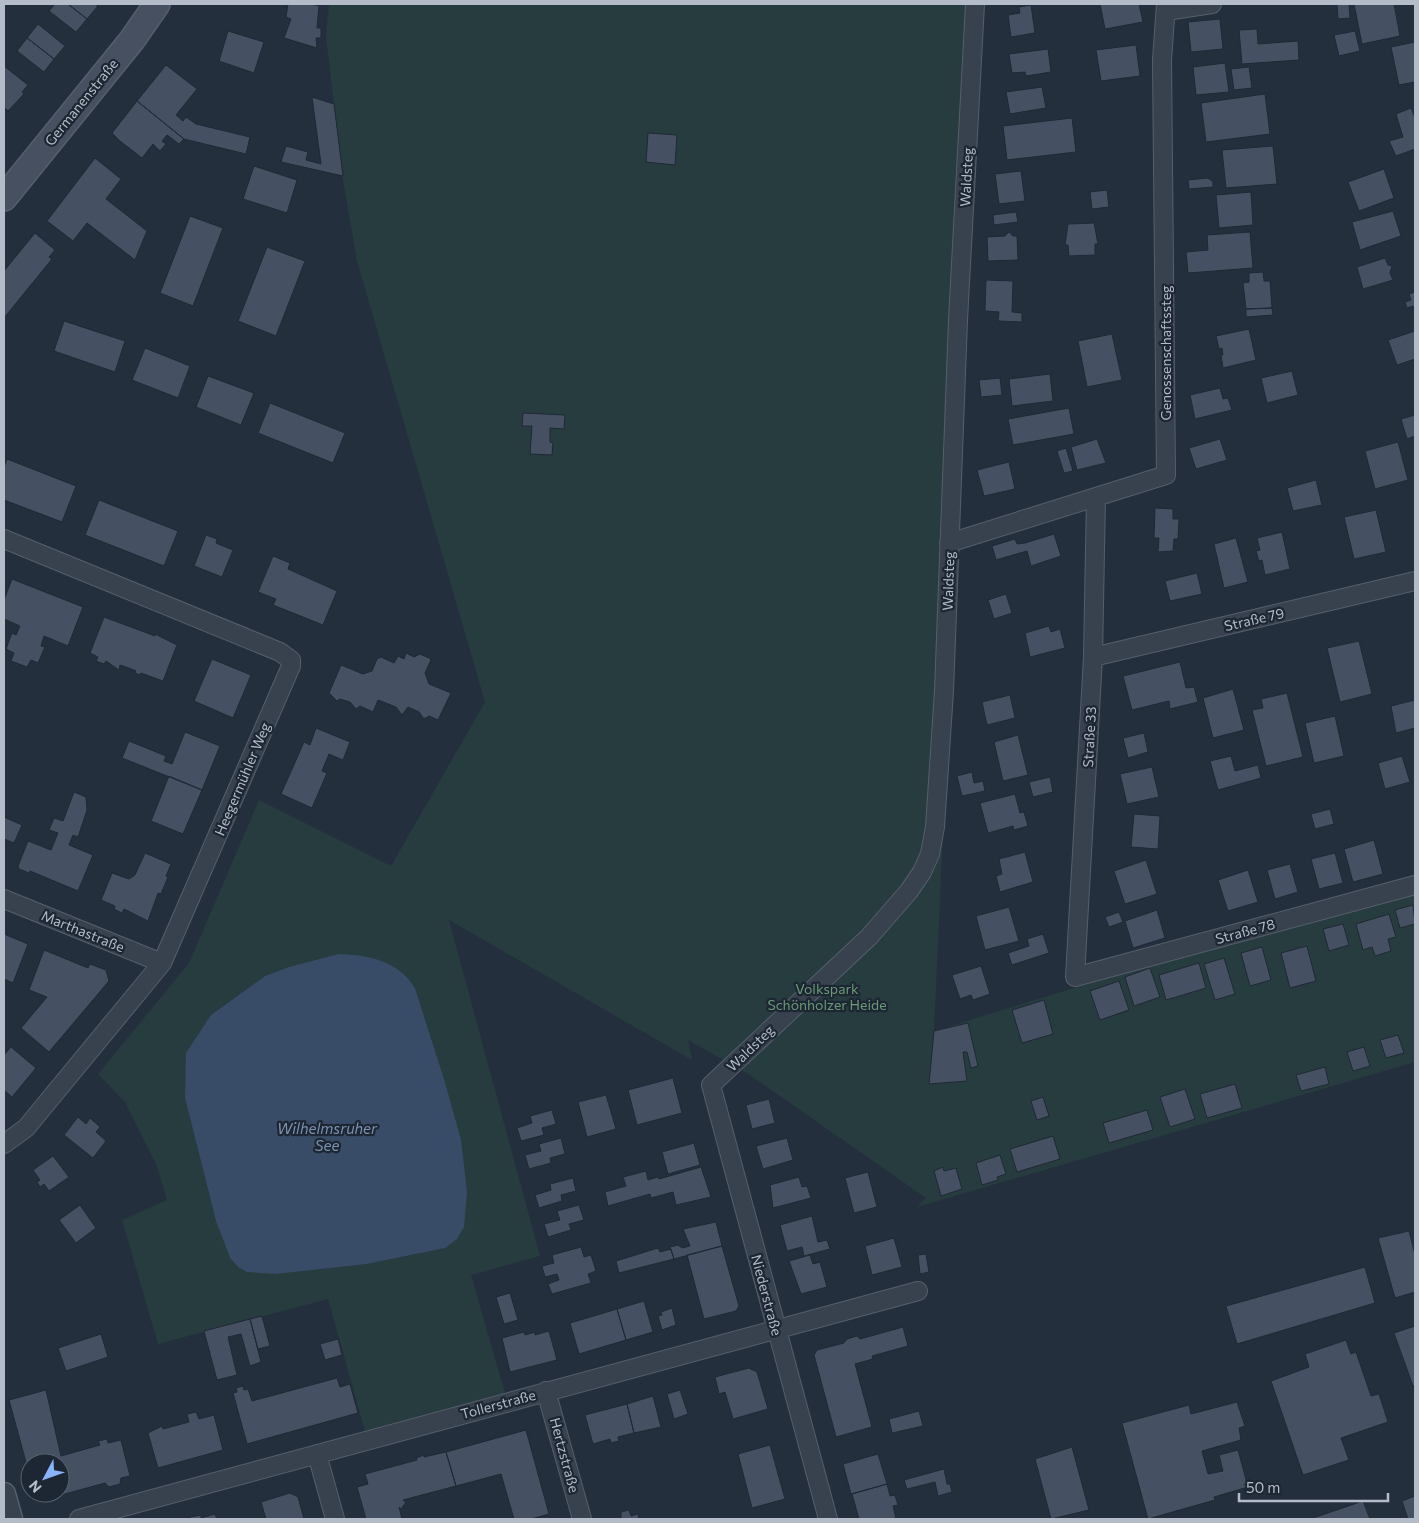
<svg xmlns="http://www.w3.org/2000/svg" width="1419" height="1523" font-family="Commissioner,sans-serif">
	<rect width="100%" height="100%" fill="#242f3e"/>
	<path fill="#263c3f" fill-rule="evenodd" d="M329,4H966L945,487L944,810L934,1031L1159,962L1415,895V1062L917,1207L926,1198L750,1075L688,1040L692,1060L449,920L540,1256L471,1275L505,1393L365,1431L328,1299L158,1344L122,1220L167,1200L156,1164L125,1102L98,1074L189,963L259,800L391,866L485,702L357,261L343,180L326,37ZM523,413L565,415L550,428V442L553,443L552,455L530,454L532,426H522ZM373,958C392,965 404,971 415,988L444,1079L422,1253L367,1264L276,1274L238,1267L230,1258L216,1221L185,1098L211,1015L265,976Z"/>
	<path fill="#394c67" d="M339,954C370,955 398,961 415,988L444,1079L461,1140L467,1192L464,1227L457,1239L445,1248L367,1264L276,1274L247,1272L238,1267L230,1258L216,1221L185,1098L186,1053L211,1015L265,976L289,967Z"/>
	<path fill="#455162" stroke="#1f2835" d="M55,4H68L87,19L76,32L49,11Z
		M68,4H95L98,6L87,19Z
		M288,4H311L319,6L317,28H321V38H316L317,48L284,38L291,19L286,17Z
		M1100,4H1139L1143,22L1105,29Z
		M1337,4H1349L1350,18L1338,19Z
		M1354,4H1394L1400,36L1362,44Z
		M1031,5L1035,33L1011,37L1008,15L1020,13L1019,7Z
		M1220,19L1223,49L1191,52L1188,22Z
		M38,24L65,46L54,59L27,38Z
		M1257,29L1258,44L1298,41L1299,60L1242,64L1239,30Z
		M228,31L264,42L254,73L219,61Z
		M1355,31L1360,51L1339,56L1334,35Z
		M27,38L54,59L44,72L17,51Z
		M1415,42V82L1399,85L1391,47Z
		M1136,45L1140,76L1101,81L1096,50Z
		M1048,49L1051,72L1026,76L1025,72L1012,73L1009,54Z
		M1225,63L1229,92L1196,95L1193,67Z
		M166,65L197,89L176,115L183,121L186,117L196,124L250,137L246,154L184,139L137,101Z
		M4,66L28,85L22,92L24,94L8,111L4,107Z
		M1249,67L1252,88L1234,90L1231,69Z
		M1042,87L1046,108L1010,114L1006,92Z
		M1265,94L1270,134L1206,142L1201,103Z
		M312,97L334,104L343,176L281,162L286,146L308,152L306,160L321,164Z
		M137,101L184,139L179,144L167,135L162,141L166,144L160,151L153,144L142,158L120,141L112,133Z
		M1411,108L1415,118V149L1396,156L1389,141L1403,137L1396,114Z
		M1072,118L1076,152L1007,160L1003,126Z
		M648,133L677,135L675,165L646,162Z
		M1273,146L1277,184L1226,188L1222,150Z
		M95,158L121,179L106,199L147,231L135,260L87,223L73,241L47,221Z
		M254,166L297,180L287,213L243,199Z
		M1384,169L1394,198L1359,211L1348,182Z
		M1021,171L1025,201L999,204L995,174Z
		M1208,178L1213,182V187L1189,189L1188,180Z
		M1107,190L1109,207L1092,209L1090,192Z
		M1251,192L1253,225L1219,228L1216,195Z
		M1393,211L1401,236L1360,250L1352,222Z
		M1016,212L1018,222L994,225L993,215Z
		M190,216L223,228L193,306L160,293Z
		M1094,223L1098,244H1095V255L1069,256L1068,245H1065L1068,224Z
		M1009,232L1013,236H1017L1018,260L988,261L987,237L1005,236Z
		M1250,232L1253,268L1188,273L1186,252L1208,250L1207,235Z
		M35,233L55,250L49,257L52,259L4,318V271Z
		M267,247L305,261L276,336L238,321Z
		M1385,258L1388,265L1392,266L1390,273L1393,280L1363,289L1357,267Z
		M1263,272L1264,281H1270L1272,308L1246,309L1243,283L1249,282V273Z
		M986,280L1013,281L1012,312L1022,313V322L998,321L999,312L985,311Z
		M1415,292V313L1413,306L1407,308L1405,302L1411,300L1409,294Z
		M1272,308L1273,315L1246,317V309Z
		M64,321L125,341L115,372L54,351Z
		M1249,329L1256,360L1223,368L1221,355H1223L1222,348L1219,349L1216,336Z
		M1415,331V359L1397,365L1388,340Z
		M1112,334L1122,380L1087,387L1078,341Z
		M145,348L190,366L178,398L132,380Z
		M1292,371L1298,395L1267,403L1261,378Z
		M1050,374L1053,401L1012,406L1009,379Z
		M208,376L254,393L241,425L196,407Z
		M1000,378L1002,395L981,397L979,380Z
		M1220,388L1223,399L1228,398L1232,410L1195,419L1190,395Z
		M270,403L345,433L333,463L258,433Z
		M1069,408L1074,434L1013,445L1008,419Z
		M523,413L565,415L564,429L550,428V442L553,443L552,455L530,454L532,426H522Z
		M1415,415V436L1407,439L1401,419Z
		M1097,439L1106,463L1077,470L1071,447Z
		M1220,439L1227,460L1196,469L1189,448Z
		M1398,442L1408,480L1375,489L1365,451Z
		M1066,448L1073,471L1064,473L1057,451Z
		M7,459L76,486L62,522L4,500V467Z
		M1009,462L1015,489L984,496L977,470Z
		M1316,480L1322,505L1293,511L1287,488Z
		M99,500L178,531L164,566L85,535Z
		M1155,508L1173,509V519H1179L1178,539H1174L1173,551L1158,552L1159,538H1154Z
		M1376,510L1386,552L1354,559L1344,517Z
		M1282,532L1290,569L1265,575L1262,560L1259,561L1256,551L1260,550L1257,538Z
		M1054,534L1061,556L1031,566L1027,551L996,560L992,546L1015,539L1017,544L1025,543Z
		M206,535L217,539L216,543L233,550L222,577L194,566Z
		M1236,538L1248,582L1224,588L1214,544Z
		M273,556L290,563L288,569L337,591L323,625L273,605L276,599L258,592Z
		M1197,573L1202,594L1170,601L1165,581Z
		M12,579L83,607L68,646L44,636L41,646L45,647L38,663L31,660L27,667L11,661L14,653L6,649L12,633L16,635L20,626L4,619V600Z
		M1006,594L1012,613L994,619L988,600Z
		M104,617L155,636V634L177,645L163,681L141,673L140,675L135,673L136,671L129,668L120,665L119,670L106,661L104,664L96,661L98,657L90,653Z
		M1049,626L1051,632L1060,629L1065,648L1030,657L1025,633Z
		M1359,641L1372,694L1340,702L1327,648Z
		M406,653L414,657L420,654L429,658L431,660L425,673L429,684L451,693L438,720L429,716L424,719L419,712L408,707L402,715L396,707L378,700L373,712L360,706L356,709L350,702L340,699L337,701L329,693L341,665L363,674L372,671L377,659L381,657L394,663L398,656L404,659Z
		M212,659L251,675L233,718L194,701Z
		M1180,662L1186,688L1194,687L1198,702L1170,709L1169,701L1132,710L1123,676Z
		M1233,689L1244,730L1213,738L1203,698Z
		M1287,693L1303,757L1266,766L1252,710L1263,708L1261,699Z
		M1010,695L1015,718L987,725L982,702Z
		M1415,700V728L1396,733L1391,706Z
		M1335,716L1344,756L1314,763L1305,723Z
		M316,728L350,742L343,760L329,754L322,771L327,773L312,808L281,794L304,742L310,745Z
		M185,732L220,746L202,790L122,758L129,741L166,756L164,761L172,764Z
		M1144,733L1148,752L1128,758L1123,738Z
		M1018,735L1028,775L1003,781L994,742Z
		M1231,756L1235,771L1258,765L1261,778L1218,790L1210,761Z
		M1402,756L1410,782L1385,789L1378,763Z
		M1152,767L1159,797L1127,804L1120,774Z
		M972,772L974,783L983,781L985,791L962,796L957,776Z
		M169,776L202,790L183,834L151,821Z
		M1050,777L1053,792L1033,797L1029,782Z
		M74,792L86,797L87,810L78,837L73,835L69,845L93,855L78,891L30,871L29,873L19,869L18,866L28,841L51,850L58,833L49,830L54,818L63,821Z
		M1015,794L1020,813L1024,812L1028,826L1014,830L1013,826L988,833L980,803Z
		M1330,809L1334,824L1315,829L1311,814Z
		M1134,814L1160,816L1158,849L1131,847Z
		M4,817L22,825L14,843L4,839Z
		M1374,840L1383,874L1353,882L1344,849Z
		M1025,852L1033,882L1000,892L996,876L1002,874L999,859Z
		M145,853L171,864L166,876L168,877L161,894L158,893L148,921L124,909L122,913L114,909L115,906L101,900L112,873L129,879L135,875Z
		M1335,853L1343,883L1319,889L1311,859Z
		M1146,860L1157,894L1125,904L1114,871Z
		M1290,864L1298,892L1275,899L1267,870Z
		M1248,870L1258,902L1228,911L1218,880Z
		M1413,905L1415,924L1400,928L1395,910Z
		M1009,907L1019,941L985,950L976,916Z
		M1157,910L1165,938L1133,948L1125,921Z
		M1119,912L1123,922L1109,927L1105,917Z
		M1389,914L1396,937L1388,939L1391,951L1375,956L1372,947L1363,950L1356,924Z
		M1343,924L1349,945L1329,951L1323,929Z
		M4,934L28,944L13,983L4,979Z
		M1043,934L1049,953L1012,965L1008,953L1029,946L1027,939Z
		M1307,946L1316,981L1290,988L1281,953Z
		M1262,947L1271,980L1250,986L1241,953Z
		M44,950L88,968L90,964L106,970L109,981L49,1052L21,1028L47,997L29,990Z
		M1224,958L1235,994L1215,1000L1204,964Z
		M1199,963L1206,988L1166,1000L1159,975Z
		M981,966L990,994L973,1000L971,995L960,999L952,975Z
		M1150,968L1160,997L1134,1006L1125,977Z
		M1119,981L1129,1010L1100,1020L1090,991Z
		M1044,1000L1053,1034L1022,1043L1012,1010Z
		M968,1023L978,1066L971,1068L967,1052H963L967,1081L929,1084L934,1031Z
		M1398,1035L1404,1053L1386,1058L1380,1040Z
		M11,1047L36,1068L12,1097L4,1090V1055Z
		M1364,1047L1370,1066L1353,1071L1347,1052Z
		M1325,1067L1329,1084L1301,1091L1296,1075Z
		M673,1078L682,1113L637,1125L628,1090Z
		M1235,1084L1242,1108L1207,1118L1200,1094Z
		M1185,1089L1195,1119L1170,1127L1160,1097Z
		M606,1095L616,1129L587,1137L578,1102Z
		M1043,1097L1049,1116L1037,1120L1031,1101Z
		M769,1099L775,1123L752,1129L746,1105Z
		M552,1110L556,1124L542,1128L544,1135L521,1141L517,1128L532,1123L530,1116Z
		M1147,1110L1153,1130L1109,1143L1103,1123Z
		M78,1117L86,1124L90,1118L100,1127L96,1132L106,1141L93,1158L64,1135Z
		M1053,1136L1060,1159L1017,1172L1010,1149Z
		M561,1138L565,1154L550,1158L551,1163L529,1169L525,1155L541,1151L539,1144Z
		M787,1138L793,1160L763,1169L756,1146Z
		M694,1143L700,1165L668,1174L662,1152Z
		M1000,1155L1006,1174L997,1177L998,1180L982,1185L976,1163Z
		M53,1156L69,1177L49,1191L44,1184L40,1187L37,1182L40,1180L33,1170Z
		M701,1167L711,1197L676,1205L673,1192L651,1198L650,1194L608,1206L605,1192L626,1186L623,1177L646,1171L648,1180L658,1177L659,1179Z
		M943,1167L944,1171L956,1168L962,1189L941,1196L934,1171Z
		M868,1172L877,1207L854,1213L845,1178Z
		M799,1177L802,1187L807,1186L811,1198L773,1208L770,1185Z
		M573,1178L576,1191L561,1195L562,1201L539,1208L535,1195L551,1190L550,1184Z
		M80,1205L96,1228L76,1243L59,1220Z
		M579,1205L584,1220L569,1224L571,1230L548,1237L544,1224L560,1220L557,1211Z
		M812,1216L818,1242L827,1240L830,1249L804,1256L802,1247L787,1251L780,1225Z
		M716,1222L722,1246L674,1259L670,1247L678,1245L682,1248L690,1246L683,1229Z
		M1409,1231L1415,1255V1292L1395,1298L1378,1238Z
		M894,1238L902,1267L872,1275L865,1246Z
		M722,1246L739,1306L736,1311L704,1319L687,1255Z
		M581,1247L584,1257L591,1255L596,1271L588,1274L591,1283L552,1294L548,1284L559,1280L557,1274L545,1277L542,1266L554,1263L552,1255Z
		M658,1248L660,1252L671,1249L674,1259L619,1273L616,1261Z
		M926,1254L929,1272L920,1274L918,1255Z
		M810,1255L813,1264L820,1262L827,1287L801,1294L789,1261Z
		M1365,1267L1375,1303L1237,1344L1226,1306Z
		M510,1293L518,1320L504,1324L496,1297Z
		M644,1301L653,1332L626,1340L617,1309Z
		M672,1308L676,1325L662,1330L658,1316L662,1315L661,1312Z
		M617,1309L626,1340L579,1354L570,1323Z
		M262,1316L270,1346L258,1349L250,1319Z
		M250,1319L261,1362L250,1366L241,1334L228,1337L237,1375L217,1380L204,1331Z
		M1415,1326V1385L1413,1386L1394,1333Z
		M903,1327L908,1346L872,1356L873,1359L855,1364L872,1427L836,1437L814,1355L817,1350L844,1343L847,1339L857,1336L860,1339Z
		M549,1331L557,1360L510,1372L502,1338L524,1332L525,1335L535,1332V1335Z
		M101,1334L108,1357L66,1371L58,1348Z
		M338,1339L342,1355L325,1360L320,1344Z
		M1346,1340L1351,1354L1356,1352L1371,1396L1379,1394L1388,1422L1341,1438L1349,1460L1303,1475L1271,1381L1309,1367L1305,1354Z
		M749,1368L757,1372L768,1409L733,1419L725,1392L719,1394L715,1377Z
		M337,1378L340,1387L350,1384L358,1413L247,1444L233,1393L237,1392L236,1388L243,1386L244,1390L248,1389L252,1401Z
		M46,1390L61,1456L100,1445L98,1441L107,1439L108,1443L121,1440L130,1476L121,1478L120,1484L109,1487L105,1483L43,1500L35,1495V1493H60V1463H30V1477L9,1400Z
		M680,1390L688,1414L674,1419L667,1394Z
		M653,1396L661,1427L634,1433L627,1404Z
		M1237,1402L1245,1426L1239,1428L1241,1440L1202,1451L1208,1474L1223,1471L1219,1455L1238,1450L1248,1487L1214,1497L1215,1500L1148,1519L1122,1423L1189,1405L1191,1414Z
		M627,1404L634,1433L618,1437L619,1441L611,1443L610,1439L593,1444L585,1415Z
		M919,1411L923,1426L892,1433L889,1419Z
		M196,1412L199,1419L214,1415L223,1450L158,1468L148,1433L162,1426L163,1429L189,1422L187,1414Z
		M526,1430L549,1514L531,1519H514L501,1474L456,1486L446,1452Z
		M770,1445L785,1499L752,1508L738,1454Z
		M1072,1447L1089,1510L1051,1519L1035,1459Z
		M446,1452L456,1486L403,1500L406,1502L401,1509L399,1507L402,1519H366L357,1487L368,1484L365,1474L417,1460L416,1458L424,1455V1457Z
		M878,1454L887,1484L851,1494L843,1464Z
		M944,1469L947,1484H950L952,1492L938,1496L935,1482L907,1489L904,1480Z
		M887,1484L890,1496L895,1495L898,1505L893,1506L896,1519H859L852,1494Z
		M290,1493L298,1497L304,1519H266L261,1502Z
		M1415,1496V1519H1408L1402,1501Z
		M1363,1501L1370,1519H1310Z
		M629,1510L631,1516L638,1514L639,1519H621V1512Z
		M215,1514L217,1519H191L190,1517L201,1515V1518Z"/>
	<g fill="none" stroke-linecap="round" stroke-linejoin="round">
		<defs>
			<path id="minor" d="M1166,11L1212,4
				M1096,497L1093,657L1075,977L1415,885
				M4,539L280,652L291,660V666L162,963L26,1128L4,1144
				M949,543L1166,475L1162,60L1166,4
				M1093,657L1415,581
				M4,899L162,963
				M546,1391L582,1519
				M317,1454L335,1519
				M79,1519L918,1291
				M828,1519L711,1085L869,937L909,891L922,872L930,854L935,827L944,691L958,320L975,4"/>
			<path id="tertiary" d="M4,1494L11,1519"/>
			<path id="secondary" d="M4,198L132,40L157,4"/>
		</defs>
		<use href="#minor" stroke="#565f6c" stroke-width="20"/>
		<use href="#tertiary" stroke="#565f6c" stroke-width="25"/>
		<use href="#secondary" stroke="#565f6c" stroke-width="28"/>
		<use href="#minor" stroke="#38414e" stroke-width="18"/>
		<use href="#tertiary" stroke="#38414e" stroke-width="22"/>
		<use href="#secondary" stroke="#465061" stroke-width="25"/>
	</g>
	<g text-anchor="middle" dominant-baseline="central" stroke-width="4.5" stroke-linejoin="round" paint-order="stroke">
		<g font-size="14" fill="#b4bcc9" stroke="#1d2633">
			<text transform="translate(81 102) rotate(-51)">Germanenstraße</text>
			<text transform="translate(966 177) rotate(-87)">Waldsteg</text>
			<text transform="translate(1165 353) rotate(-90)">Genossenschaftssteg</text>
			<text transform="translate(948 581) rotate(-88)">Waldsteg</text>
			<text transform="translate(1254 619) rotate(-13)">Straße 79</text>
			<text transform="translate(1089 737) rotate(-87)">Straße 33</text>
			<text transform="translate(242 779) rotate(-67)">Heegermühler Weg</text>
			<text transform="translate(83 931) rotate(22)">Marthastraße</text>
			<text transform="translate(1245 931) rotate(-15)">Straße 78</text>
			<text transform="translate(750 1048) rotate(-44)">Waldsteg</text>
			<text transform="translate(767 1295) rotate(75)">Niederstraße</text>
			<text transform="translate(498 1404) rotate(-15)">Tollerstraße</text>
			<text transform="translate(565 1455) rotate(75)">Hertzstraße</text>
		</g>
		<g font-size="14" fill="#6b9a76" stroke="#1d2633">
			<text x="827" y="988">Volkspark<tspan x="827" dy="16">Schönholzer Heide</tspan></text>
		</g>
		<g font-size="15" font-style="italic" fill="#7c92b1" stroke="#1d2633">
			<text x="327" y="1128">Wilhelmsruher<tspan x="327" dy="17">See</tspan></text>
		</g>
	</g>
	<rect width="1419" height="1523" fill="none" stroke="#b4bcc9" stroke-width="10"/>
	<g transform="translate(45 1478) rotate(229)"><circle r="24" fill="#1d2633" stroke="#59626f"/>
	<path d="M0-4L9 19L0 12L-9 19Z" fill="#8ab4f8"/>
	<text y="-8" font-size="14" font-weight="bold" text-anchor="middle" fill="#b4bcc9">N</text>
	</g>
	<path d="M1239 1493v8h149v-8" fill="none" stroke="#b4bcc9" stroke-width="2.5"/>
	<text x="1246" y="1493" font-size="15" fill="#b4bcc9" stroke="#1d2633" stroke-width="4" paint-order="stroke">50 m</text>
</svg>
